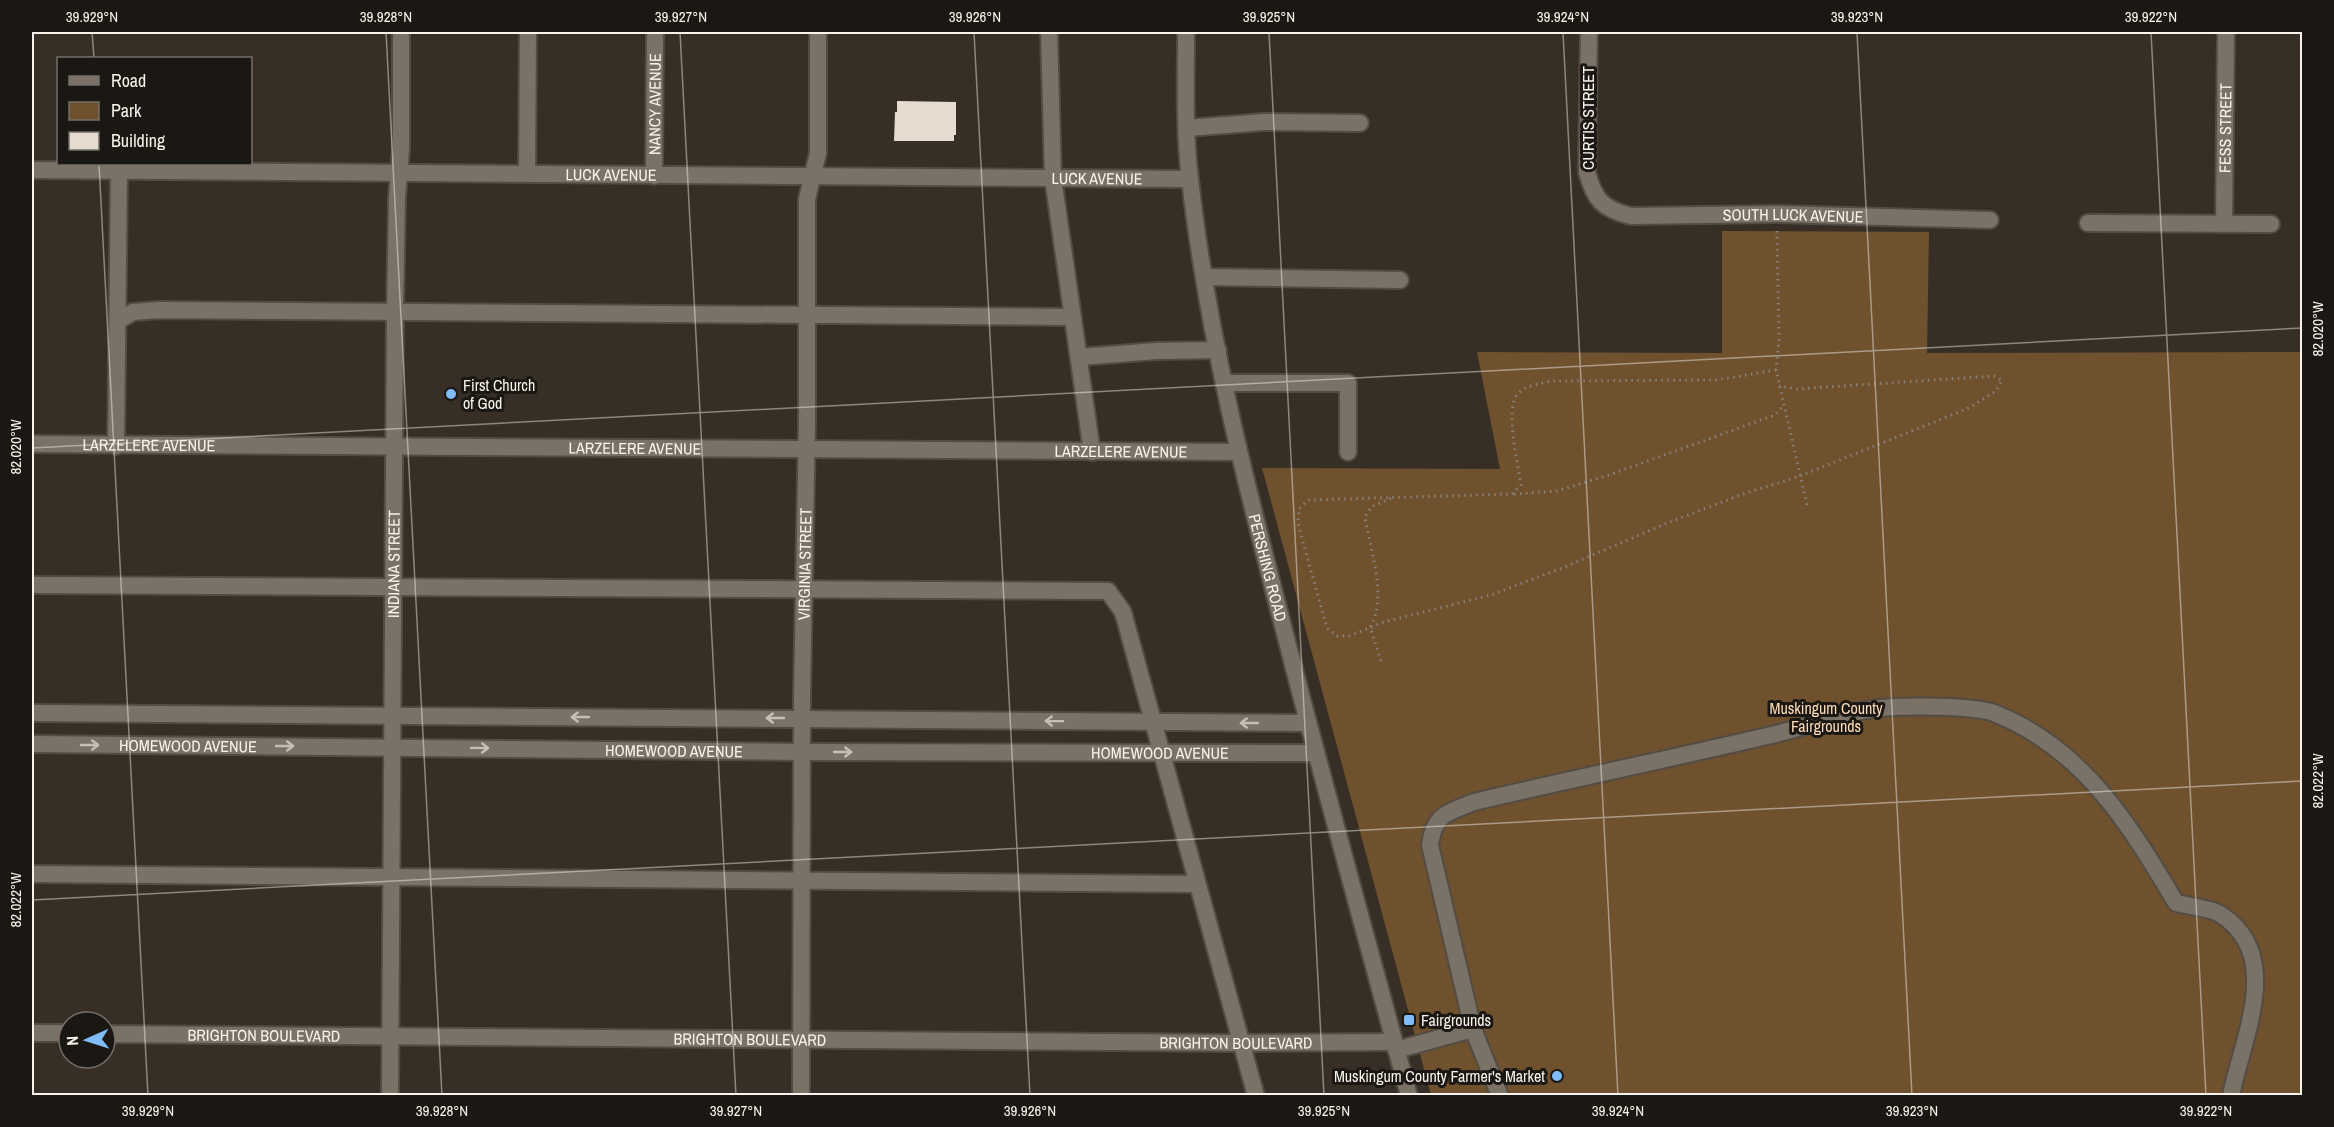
<svg xmlns="http://www.w3.org/2000/svg" width="2334" height="1127" font-family="'Archivo Narrow',sans-serif">
	<rect width="100%" height="100%" fill="#372f25"/>
	<path fill="#6f512e" d="M1722,231L1929,232L1927,353L2302,352V1095H1431L1262,468L1500,469L1477,352L1722,353Z"/>
	<path fill="#e5dbcf" d="M897,101L956,102V135H954V141H894L895,112H897Z"/>
	<g fill="none" stroke-linecap="round" stroke-linejoin="round">
		<defs>
			<g id="minor">
				<path d="M1049,32L1053,178L1092,452"/>
				<path id="s1" d="M1186,32C1186,81 1184,130 1190,179C1207,332 1245,481 1284,630C1324,785 1367,940 1409,1096"/>
				<path id="s2" d="M1589,32L1587,172C1594,199 1602,209 1631,216L1777,214L1990,220"/>
				<path d="M1187,128L1264,122L1360,123"/>
				<path id="s3" d="M32,170L1190,179"/>
				<path d="M527,174L528,32"/>
				<path id="s4" d="M654,176L655,32"/>
				<path d="M2088,223L2271,224"/>
				<path id="s5" d="M2224,224L2226,32"/>
				<path d="M1205,277L1400,280"/>
				<path d="M118,321L133,312L159,310L1072,317"/>
				<path d="M1079,357L1156,351L1218,350"/>
				<path d="M1224,383H1348V452"/>
				<path id="s6" d="M32,444L1238,452"/>
				<path d="M116,446L119,171"/>
				<path d="M32,585L1108,591L1123,612L1256,1096"/>
				<path d="M32,713L1308,723"/>
				<path id="s7" d="M32,744L802,752L1316,753"/>
				<path d="M32,874L1196,884"/>
				<path d="M32,1033H69"/>
				<path id="s8" d="M105,1034L1241,1043L1394,1042"/>
				<path d="M1396,1050L1473,1029"/>
				<path id="s9" d="M390,1096L395,311L397,197L401,149V32"/>
				<path id="s10" d="M801,1096L802,696L807,423V199L818,153V32"/>
				<path d="M1500,1096L1473,1029L1430,845C1434,814 1447,813 1474,802C1571,779 1669,759 1767,736C1805,728 1842,712 1881,708C1906,706 1972,705 1994,713C2083,748 2130,825 2176,903C2187,906 2211,908 2220,914C2285,955 2242,1038 2231,1096"/>
			</g>
		</defs>
		<use href="#minor" stroke="#534c44" stroke-width="20"/>
		<path stroke="#89827a" stroke-width="3" stroke-dasharray="1.5 4.5" stroke-linecap="butt" d="M1777,231L1779,340L1776,370L1808,509
			M1776,370L1716,380L1551,381C1540,384 1524,385 1517,395C1505,411 1518,465 1521,485L1512,494L1308,500L1299,509L1298,524L1327,628L1337,636H1349L1384,622L1491,595L1562,568L1670,522L1743,494L1800,476L1969,408L1996,391L2002,380L1994,376L1797,389L1779,386
			M1514,494L1557,491L1609,475L1775,415L1783,406
			M1381,661L1370,627C1388,599 1370,549 1365,517L1371,507L1392,498"/>
		<use href="#minor" stroke="#7b7267" stroke-width="16"/>
	</g>
	<defs><path id="oneway-shaft" d="M-6 0H5M1.5-3L5.5 0L1.5 3" fill="none" stroke-width="1.6" stroke-linecap="round" stroke-linejoin="round" transform="scale(1.5)"/></defs>
	<g stroke="#c7bfb7">
		<use href="#oneway-shaft" transform="translate(580 717) rotate(-180)"/>
		<use href="#oneway-shaft" transform="translate(775 718) rotate(-180)"/>
		<use href="#oneway-shaft" transform="translate(1054 721) rotate(-179)"/>
		<use href="#oneway-shaft" transform="translate(1249 723) rotate(-180)"/>
		<use href="#oneway-shaft" transform="translate(90 745)"/>
		<use href="#oneway-shaft" transform="translate(285 746)"/>
		<use href="#oneway-shaft" transform="translate(480 748) rotate(1)"/>
		<use href="#oneway-shaft" transform="translate(843 752)"/>
	</g>
	<path fill="none" stroke="#f9f3ed" stroke-width="1.5" stroke-opacity="0.45" d="M92,32L94,58M386,32L442,1096M680,32L736,1096M974,32L1030,1096M1269,32L1324,1096M1563,32L1618,1096M1857,32L1912,1096M2151,32L2206,1096M99,164L148,1096M32,448L2302,328M32,900L2302,781"/>
	<g fill="#81bcfa" stroke="#1b1713" stroke-width="2">
		<circle cx="451" cy="394" r="6"/>
		<rect x="1403" y="1014" width="12" height="12" rx="3"/>
		<circle cx="1557" cy="1076" r="6"/>
	</g>
	<g text-anchor="middle" dominant-baseline="central" stroke-width="6" stroke-linejoin="round" paint-order="stroke">
		<g font-size="16" fill="#f9f3ed" stroke="#1b1713">
			<text stroke="none"><textPath href="#s4" startOffset="72">NANCY AVENUE</textPath></text>
			<text transform="translate(1588 118) rotate(-90)">CURTIS STREET</text>
			<text stroke="none"><textPath href="#s5" startOffset="96">FESS STREET</textPath></text>
			<text stroke="none"><textPath href="#s3" startOffset="579">LUCK AVENUE</textPath></text>
			<text stroke="none"><textPath href="#s3" startOffset="1065">LUCK AVENUE</textPath></text>
			<text stroke="none"><textPath href="#s2" startOffset="369">SOUTH LUCK AVENUE</textPath></text>
			<text stroke="none"><textPath href="#s6" startOffset="117">LARZELERE AVENUE</textPath></text>
			<text stroke="none"><textPath href="#s6" startOffset="603">LARZELERE AVENUE</textPath></text>
			<text stroke="none"><textPath href="#s6" startOffset="1089">LARZELERE AVENUE</textPath></text>
			<text stroke="none"><textPath href="#s9" startOffset="532">INDIANA STREET</textPath></text>
			<text stroke="none"><textPath href="#s10" startOffset="532">VIRGINIA STREET</textPath></text>
			<text stroke="none"><textPath href="#s1" startOffset="544">PERSHING ROAD</textPath></text>
			<text stroke="none"><textPath href="#s7" startOffset="156">HOMEWOOD AVENUE</textPath></text>
			<text stroke="none"><textPath href="#s7" startOffset="642">HOMEWOOD AVENUE</textPath></text>
			<text stroke="none"><textPath href="#s7" startOffset="1128">HOMEWOOD AVENUE</textPath></text>
			<text stroke="none"><textPath href="#s8" startOffset="159">BRIGHTON BOULEVARD</textPath></text>
			<text stroke="none"><textPath href="#s8" startOffset="645">BRIGHTON BOULEVARD</textPath></text>
			<text stroke="none"><textPath href="#s8" startOffset="1131">BRIGHTON BOULEVARD</textPath></text>
		</g>
		<g font-size="16" fill="#f9f3ed" stroke="#1b1713" text-anchor="start">
			<text x="463" y="385">First Church<tspan x="463" dy="18">of God</tspan></text>
			<text x="1421" y="1020">Fairgrounds</text>
			<text x="1545" y="1076" text-anchor="end">Muskingum County Farmer's Market</text>
		</g>
		<g font-size="16" fill="#fcdcb7" stroke="#1b1713">
			<text x="1826" y="708">Muskingum County<tspan x="1826" dy="18">Fairgrounds</tspan></text>
		</g>
	</g>
	<rect width="2334" height="1127" fill="none" stroke="#1b1713" stroke-width="66"/>
	<rect x="57" y="57" width="195" height="108" fill="#1b1713" stroke="#746f6a" stroke-width="1.5"/>
	<rect x="69" y="76" width="30" height="9" fill="#7b7267" stroke="#746f6a" stroke-width="1.5"/>
	<text x="111" y="87" font-size="18" fill="#f9f3ed">Road</text>
	<rect x="69" y="102" width="30" height="18" fill="#6f512e" stroke="#746f6a" stroke-width="1.5"/>
	<text x="111" y="117" font-size="18" fill="#f9f3ed">Park</text>
	<rect x="69" y="132" width="30" height="18" fill="#e5dbcf" stroke="#746f6a" stroke-width="1.5"/>
	<text x="111" y="147" font-size="18" fill="#f9f3ed">Building</text>
	<g transform="translate(87 1040) rotate(267)"><circle r="28" fill="#1b1713" stroke="#746f6a" stroke-width="1.5"/>
	<path d="M0-4.5L10 22L0 15L-10 22Z" fill="#81bcfa"/>
	<text y="-9" font-size="16" font-weight="bold" text-anchor="middle" fill="#f9f3ed">N</text>
	</g>
	<rect x="33" y="33" width="2268" height="1061" fill="none" stroke="#f9f3ed" stroke-width="2"/>
	<g font-size="15" text-anchor="middle" fill="#f9f3ed">
		<text x="92" y="22">39.929°N</text>
		<text x="386" y="22">39.928°N</text>
		<text x="681" y="22">39.927°N</text>
		<text x="975" y="22">39.926°N</text>
		<text x="1269" y="22">39.925°N</text>
		<text x="1563" y="22">39.924°N</text>
		<text x="1857" y="22">39.923°N</text>
		<text x="2151" y="22">39.922°N</text>
		<text transform="translate(2318 329) rotate(-90)" y="5">82.020°W</text>
		<text transform="translate(16 447) rotate(-90)" y="5">82.020°W</text>
		<text transform="translate(2318 781) rotate(-90)" y="5">82.022°W</text>
		<text transform="translate(16 900) rotate(-90)" y="5">82.022°W</text>
		<text x="148" y="1116">39.929°N</text>
		<text x="442" y="1116">39.928°N</text>
		<text x="736" y="1116">39.927°N</text>
		<text x="1030" y="1116">39.926°N</text>
		<text x="1324" y="1116">39.925°N</text>
		<text x="1618" y="1116">39.924°N</text>
		<text x="1912" y="1116">39.923°N</text>
		<text x="2206" y="1116">39.922°N</text>
	</g>
</svg>
